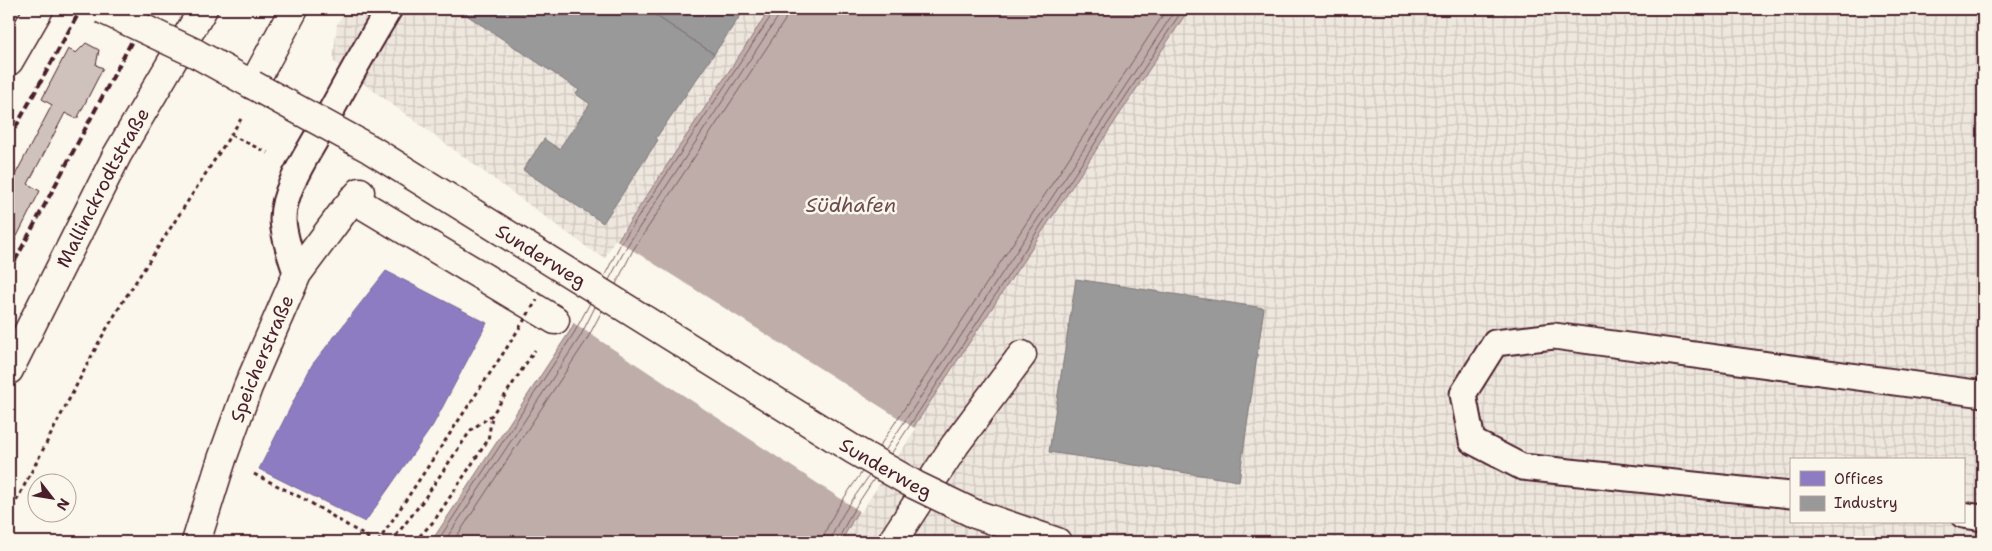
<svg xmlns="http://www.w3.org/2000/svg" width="1992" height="551" font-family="'Shantell Sans',sans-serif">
	<defs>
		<pattern id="industrial-grid" width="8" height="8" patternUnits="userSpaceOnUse" patternTransform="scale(1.25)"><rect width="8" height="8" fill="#eee7de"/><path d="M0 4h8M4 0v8" fill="none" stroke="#cec6bf"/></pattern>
	</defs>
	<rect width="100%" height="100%" fill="#fbf7ec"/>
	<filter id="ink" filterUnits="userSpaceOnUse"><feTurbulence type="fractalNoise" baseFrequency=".02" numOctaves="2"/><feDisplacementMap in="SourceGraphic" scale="10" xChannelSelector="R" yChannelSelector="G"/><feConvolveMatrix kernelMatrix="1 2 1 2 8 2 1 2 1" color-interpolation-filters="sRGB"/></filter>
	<g filter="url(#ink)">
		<path fill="url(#industrial-grid)" fill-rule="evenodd" d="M346,9H1983V542H644L757,349L588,248L333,61L337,24ZM1791,460H1963V522H1791Z"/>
		<path fill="#bfadaa" stroke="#907477" d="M770,9H1189L855,516L841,542H431L570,331L617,241Z"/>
		<path fill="#fbf7ec" d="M615,239L916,429L861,512L572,322Z"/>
		<path fill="#8e7cc3" stroke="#7a6095" d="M386,271L487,323L433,425L365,522L259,469L312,365Z"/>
		<path fill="#999" stroke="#817478" d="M467,9H646L714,54L656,138L658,140L603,223L523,170L544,139L559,149L590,104L576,94L579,90L465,14Z
			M652,9H745L714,54L650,12Z
			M1076,279L1264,308L1239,481L1049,452Z"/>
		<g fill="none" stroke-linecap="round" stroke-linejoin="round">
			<path stroke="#79585e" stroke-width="1" d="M604,277L621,243L773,13V9
				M609,280L627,246L778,17L780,9
				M616,284L633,250L785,20L787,9
				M879,447L1167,9
				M885,451L1176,9
				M891,454L1183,9
				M437,542L574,333L590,303
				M444,542L580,337L595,307
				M453,542L586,341L602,311
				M823,542C824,524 851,488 862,472
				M831,542C832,526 859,491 869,476
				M837,542L851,514L874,479"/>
		</g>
		<path fill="#cfc2bc" stroke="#4a1f2b" d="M86,43L99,50L96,65L103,68L77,119L65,113L28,184L40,191L9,252V174L14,177L52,105L42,99L68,49L76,53Z"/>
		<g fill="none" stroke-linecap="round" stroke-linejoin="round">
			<defs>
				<path id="lane" d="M297,274C292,262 283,232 283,219C283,191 305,158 318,135C341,92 364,50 389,9
					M1791,495L1522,467L1472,441L1463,394L1495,343L1554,336L1983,394
					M1963,515L1983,518"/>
				<g id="street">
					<path d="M353,199L555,320"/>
					<path id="s1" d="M196,542L222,459L248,387L297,274L346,208L360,192"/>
					<path d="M892,542L955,445L1022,355"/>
				</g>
				<path id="secondary" d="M195,53L253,85
					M975,514L1057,542"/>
				<g id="highway">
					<path d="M9,61L39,9"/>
					<path d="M253,85L294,9"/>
					<path id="s2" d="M9,370L117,155L203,9"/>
				</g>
			</defs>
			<use href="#lane" stroke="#4a1f2b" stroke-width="29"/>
			<use href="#street" stroke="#4a1f2b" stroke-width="31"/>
			<use href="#secondary" stroke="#4a1f2b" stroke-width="31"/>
			<use href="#highway" stroke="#4a1f2b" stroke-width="31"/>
			<path stroke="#4a1f2b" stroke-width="3" stroke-dasharray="4 4" stroke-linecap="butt" d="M231,135L268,153
				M254,474L306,500L375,542
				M9,515L100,340L122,303L241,119
				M378,542L506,349
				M391,542L422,502L471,430L492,415L535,350
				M414,542L434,521L488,440L492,416"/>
			<use href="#lane" stroke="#fbf7ec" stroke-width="25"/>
			<use href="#street" stroke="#fbf7ec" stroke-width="28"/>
			<use href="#secondary" stroke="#fbf7ec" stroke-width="28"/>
			<use href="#highway" stroke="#fbf7ec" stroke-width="28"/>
			<path stroke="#4a1f2b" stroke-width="4" stroke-dasharray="8 4" stroke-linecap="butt" d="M9,139L81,9
				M9,272L149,9"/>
			<defs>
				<g id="secondary-bridge">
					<path d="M102,9L195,53"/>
					<path id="s3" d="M253,85L370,149L854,450L915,485L975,514"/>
				</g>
			</defs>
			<use href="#secondary-bridge" stroke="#4a1f2b" stroke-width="31" stroke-linecap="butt"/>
			<path stroke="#4a1f2b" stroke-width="3" stroke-dasharray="4 4" stroke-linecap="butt" d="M506,349L537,300"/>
			<use href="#secondary-bridge" stroke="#fbf7ec" stroke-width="28"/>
		</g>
	</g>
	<g text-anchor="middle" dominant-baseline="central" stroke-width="5" stroke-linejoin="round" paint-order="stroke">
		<g font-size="19" fill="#4a1f2b" stroke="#fbf7ec">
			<text stroke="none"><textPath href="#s2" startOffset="205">Mallinckrodtstraße</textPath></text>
			<text stroke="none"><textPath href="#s3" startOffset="335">Sunderweg</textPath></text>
			<text stroke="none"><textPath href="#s1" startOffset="195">Speicherstraße</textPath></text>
			<text stroke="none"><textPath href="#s3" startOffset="740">Sunderweg</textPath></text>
		</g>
		<g font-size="20" font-style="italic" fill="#6d4a51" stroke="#fbf7ec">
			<text x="851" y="205">Südhafen</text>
		</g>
	</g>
	<rect width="1992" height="551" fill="none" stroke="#fbf7ec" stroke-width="30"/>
	<rect x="15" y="15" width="1962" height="521" fill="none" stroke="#4a1f2b" stroke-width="2" filter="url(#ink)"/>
	<rect x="1790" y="458" width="175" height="65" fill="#fbf7ec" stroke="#b4a19f"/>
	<rect x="1800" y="471" width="25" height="15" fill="#8e7cc3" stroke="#b4a19f"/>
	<text x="1834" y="484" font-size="15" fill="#4a1f2b">Offices</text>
	<rect x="1800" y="496" width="25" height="15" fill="#999999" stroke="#b4a19f"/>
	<text x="1834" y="508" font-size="15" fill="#4a1f2b">Industry</text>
	<g transform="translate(52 498) rotate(121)"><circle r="24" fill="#fbf7ec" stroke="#b4a19f"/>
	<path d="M0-4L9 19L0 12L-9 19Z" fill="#4a1f2b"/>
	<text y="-8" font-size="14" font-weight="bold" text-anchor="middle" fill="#4a1f2b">N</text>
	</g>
</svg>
